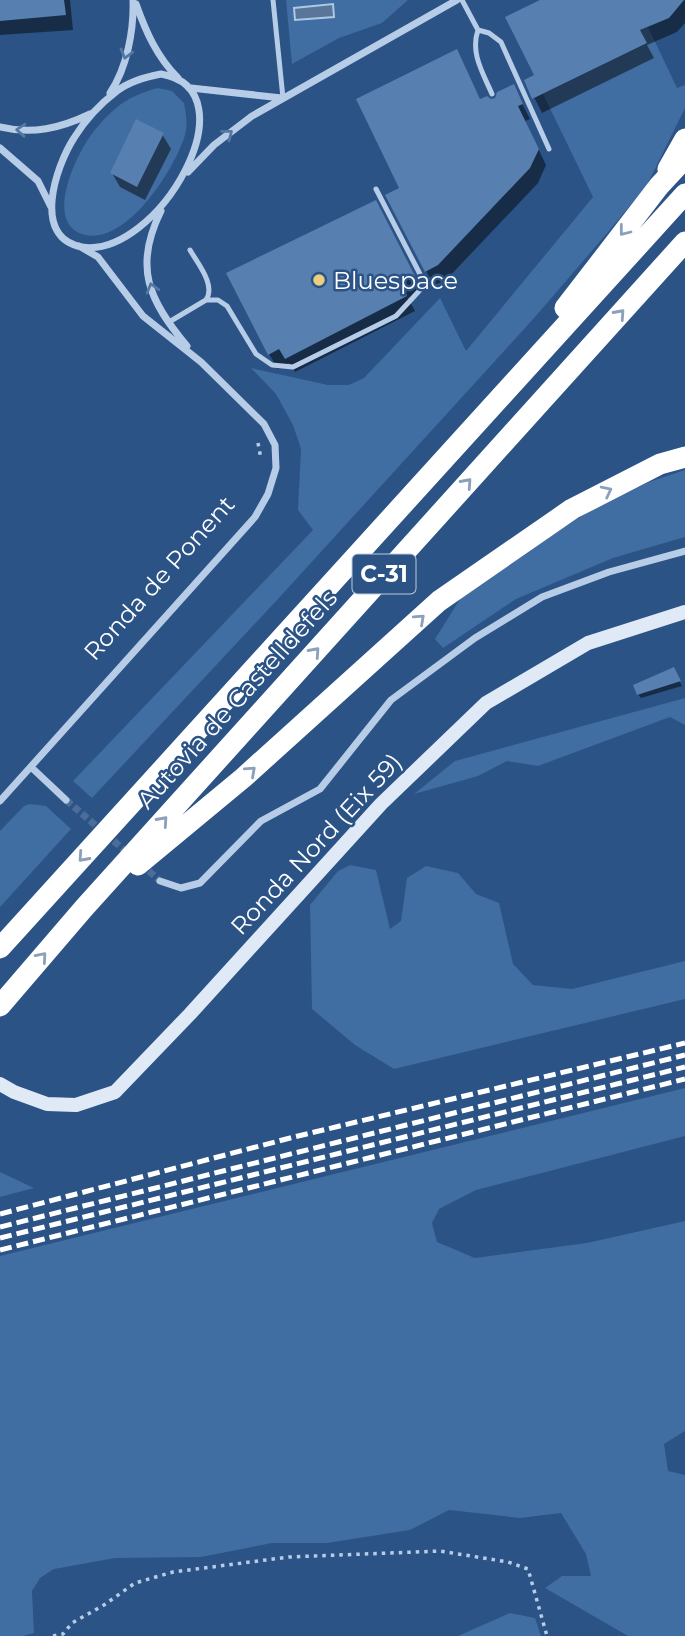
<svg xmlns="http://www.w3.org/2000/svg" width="685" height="1636" font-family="Montserrat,sans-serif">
	<rect width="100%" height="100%" fill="#2b5386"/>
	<path fill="#406da2" d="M286,0H408L382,23L339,38L292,64Z
		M648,27L677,88L685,85V108L647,185L609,231L535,317L278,599L92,798L73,781L313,530L298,510L301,449L293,425L276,394L251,368L328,385H349L364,378L440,298L466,351L593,197L543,94L647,43L640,30Z
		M158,88L172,91L184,103C186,114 188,125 185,135C175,169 123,252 79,233C49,219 72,166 84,146C91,133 104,118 115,109C127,98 143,92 158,88Z
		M685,470V537L613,558L516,599L443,648L435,639L462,596L490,576L594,508L649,482Z
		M685,698V725L670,717L538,766L507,761L478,776L414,794L455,761Z
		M30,804L46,806L71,829L0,907V831L24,806Z
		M350,865L376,870L390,929L401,921L407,878L426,866L458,873L476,894L499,903L513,964L533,985L572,989L685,961V999L394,1069L355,1045L312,1009L310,905L338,871Z
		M685,1088V1136L476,1190L439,1209L432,1223L437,1242L475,1258L587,1243L685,1221V1431L664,1444L668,1471L685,1475V1636H628L545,1588L562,1576H591L586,1554L561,1513L520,1518L449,1510L410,1530L327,1543H272L201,1557L115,1558L54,1569L40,1578L32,1591L34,1633L23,1636H0V1256Z
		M0,1172L34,1188L0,1197Z
		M510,1613L535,1618L541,1636H458Z"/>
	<path fill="#597598" stroke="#acc8e7" stroke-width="2" d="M333,4L334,17L295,20L294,8Z"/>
	<path fill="#0007" d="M0,0H70L73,30L0,35Z
		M544,0H685V23L677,32L647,45L654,58L542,113L526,81L536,76Z
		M456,51L481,101L496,100L513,86L530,119L525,121L546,165L538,183L446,280L434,285L426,271L402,189Z
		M162,134L171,149L145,200L120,187L112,173Z
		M383,216L422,291L408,298L415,311L295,372L289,363L278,369L269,354Z
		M673,669L682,686L641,698L638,694Z"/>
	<path fill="#577faf" d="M0,0H64L66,15L0,21Z
		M540,0H684L669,18L640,30L647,43L532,99L524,80L534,75L505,17Z
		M457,49L480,99L487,96L491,99L495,98L497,92L514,84L523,104L518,106L539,149L530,168L438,265L425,272L385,195L399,188L356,99Z
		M136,119L164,133L137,187L110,173Z
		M376,200L415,276L401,283L407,296L285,359L279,349L268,355L226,273Z
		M674,667L681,681L637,695L633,685Z"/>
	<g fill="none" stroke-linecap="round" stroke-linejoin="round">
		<path stroke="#4b6d98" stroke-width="7" stroke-dasharray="7 3.5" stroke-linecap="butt" d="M66,800L129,854
			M141,864L160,881"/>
		<path stroke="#b7cde7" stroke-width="3.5" stroke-dasharray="3.5 5" stroke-linecap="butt" d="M258,443L261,459
			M53,1636L63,1634L72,1623L104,1605L135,1583L173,1572L289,1557L440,1551L508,1562L528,1569L547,1636"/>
		<path stroke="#b7cde7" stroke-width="5" d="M273,0L283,98
			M462,0L478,30C470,53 483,73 492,94
			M478,30L489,33L501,42L549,149
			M190,250C198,264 216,285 206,300
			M169,322L206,300H218L227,306L256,354L272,365L293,367L396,316L420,290L422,278L376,189"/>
		<path stroke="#b7cde7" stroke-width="7" d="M136,4C146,32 157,57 178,78
			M161,74C255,90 157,259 82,247C31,238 56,166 74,138C85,120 100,104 117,91C130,81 145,77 161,74Z
			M191,88L282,98
			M110,93C127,68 134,30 133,0
			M0,127C32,135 61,128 90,114
			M0,148L38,181L51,207
			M188,172L214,145L252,116L457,0
			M161,211C133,267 149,301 187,346
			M31,767L66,800
			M0,801L255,517L268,494L276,468L275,445L264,424L201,362L143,316L98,257L79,246
			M160,881L181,888L200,883L261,821L320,789L391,700L475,638L542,597L609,572L685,551"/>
		<path stroke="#e0eaf7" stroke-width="14" d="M0,1084L14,1092L47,1104L76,1105L115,1092L190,1014L381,804L486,703L588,643L685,612"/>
		<path stroke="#fff" stroke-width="21" d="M668,169L685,139
			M565,308L659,186L685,158
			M138,865L243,778L439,601L572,509L660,464L685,457
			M0,948L685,194
			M0,1006L84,908L685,242"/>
		<path stroke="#fff" stroke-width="5" stroke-dasharray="12 5" stroke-linecap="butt" d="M0,1214L294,1137L685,1043
			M0,1227L685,1055
			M0,1238L685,1067
			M0,1250L685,1079"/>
	</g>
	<defs><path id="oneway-chevron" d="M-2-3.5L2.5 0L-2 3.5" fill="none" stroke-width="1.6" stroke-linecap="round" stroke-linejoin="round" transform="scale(1.75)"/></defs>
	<g stroke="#5578a3">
		<use href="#oneway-chevron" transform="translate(126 54) rotate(105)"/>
		<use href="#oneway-chevron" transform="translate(21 130) rotate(-176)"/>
		<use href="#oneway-chevron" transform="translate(228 134) rotate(-38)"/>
		<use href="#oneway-chevron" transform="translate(152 288) rotate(-106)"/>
	</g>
	<g stroke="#8aa0bc">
		<use href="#oneway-chevron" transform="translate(624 231) rotate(128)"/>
		<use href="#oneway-chevron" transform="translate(620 314) rotate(-48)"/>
		<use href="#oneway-chevron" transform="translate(467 483) rotate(-48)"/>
		<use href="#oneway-chevron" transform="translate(607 491) rotate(-27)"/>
		<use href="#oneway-chevron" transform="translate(420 619) rotate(-42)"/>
		<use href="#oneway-chevron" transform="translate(315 652) rotate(-48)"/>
		<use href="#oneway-chevron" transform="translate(251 771) rotate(-42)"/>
		<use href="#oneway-chevron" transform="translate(163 821) rotate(-48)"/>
		<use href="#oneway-chevron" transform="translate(83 857) rotate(132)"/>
		<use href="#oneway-chevron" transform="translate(42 957) rotate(-49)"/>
	</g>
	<circle fill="#edcd7f" stroke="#2b5386" stroke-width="2.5" cx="319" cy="280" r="7"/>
	<g text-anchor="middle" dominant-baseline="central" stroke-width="5" stroke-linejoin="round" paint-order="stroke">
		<rect fill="#2b5386" stroke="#bfcbdb" stroke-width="2" x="352.5" y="554.5" width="63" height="39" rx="5"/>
		<g font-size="23" font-weight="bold" fill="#fff">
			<text x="384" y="574">C-31</text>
		</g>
		<g font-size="24" fill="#fff" stroke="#2b5386" text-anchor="start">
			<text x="333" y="280">Bluespace</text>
		</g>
		<g font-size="24" fill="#fff" stroke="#2b5386">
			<text transform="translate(159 578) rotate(-48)">Ronda de Ponent</text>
			<text transform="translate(237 699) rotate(-48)">Autovia de Castelldefels</text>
			<text transform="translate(316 844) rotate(-47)">Ronda Nord (Eix 59)</text>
		</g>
	</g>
</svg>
